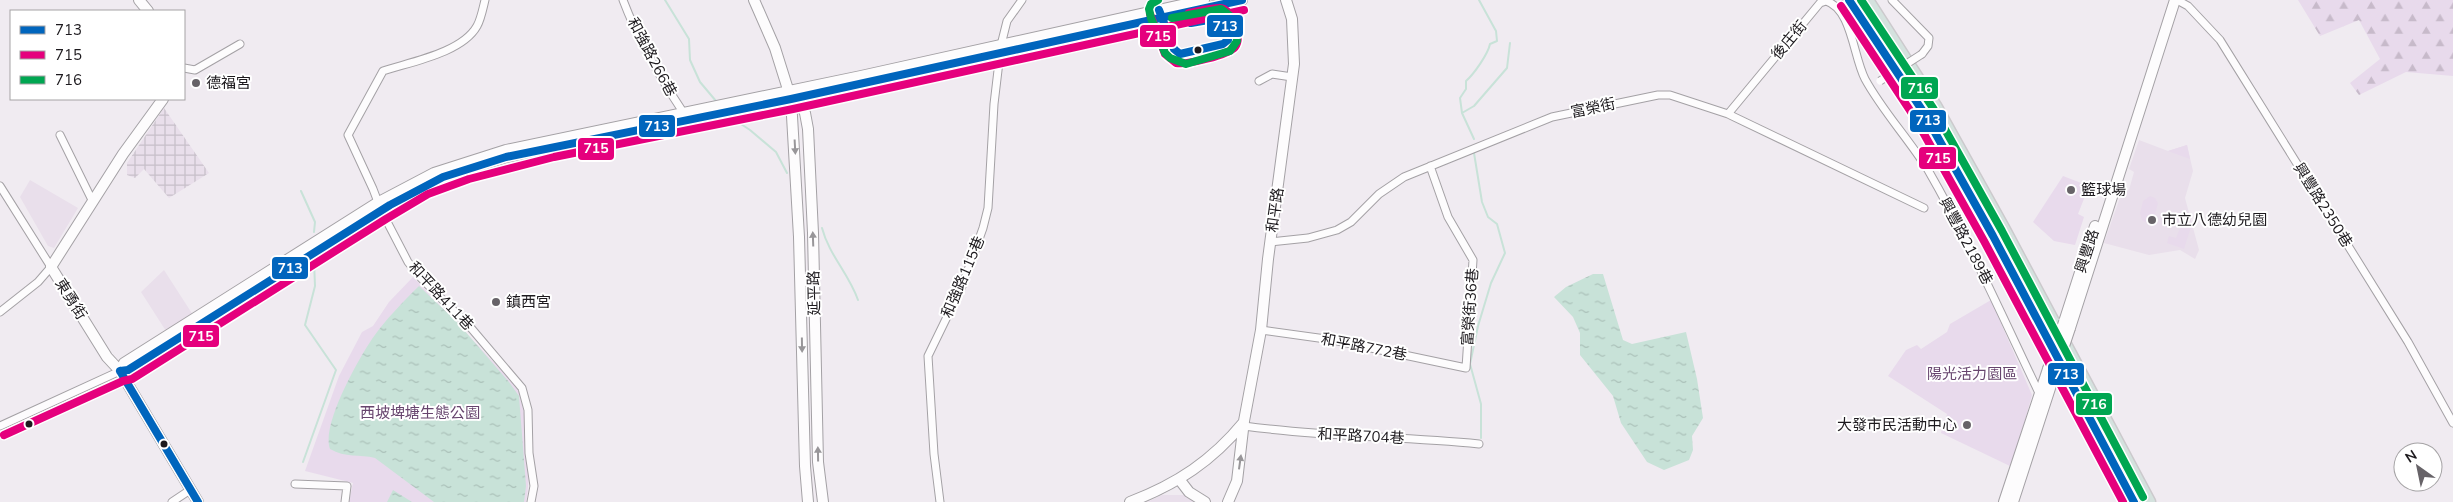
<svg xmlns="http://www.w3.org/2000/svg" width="2453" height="502" font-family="'Nunito Sans','Noto Sans TC',sans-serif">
	<defs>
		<pattern id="industrial-grid" width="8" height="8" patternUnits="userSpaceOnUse" patternTransform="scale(1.25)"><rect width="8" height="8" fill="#e9dfeb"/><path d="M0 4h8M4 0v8" fill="none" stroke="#c7bfc9"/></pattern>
		<pattern id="forest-firs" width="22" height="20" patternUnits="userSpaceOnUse" patternTransform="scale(1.25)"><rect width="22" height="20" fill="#e8daec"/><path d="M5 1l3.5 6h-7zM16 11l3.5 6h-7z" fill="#c7baca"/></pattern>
		<pattern id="water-ripples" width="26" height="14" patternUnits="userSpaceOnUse" patternTransform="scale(1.25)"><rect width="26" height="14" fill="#c8e2d8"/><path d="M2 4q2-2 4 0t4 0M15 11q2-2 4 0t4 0" fill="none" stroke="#abc1b9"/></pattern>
	</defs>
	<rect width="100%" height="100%" fill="#f0ebf1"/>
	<path fill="#e9dfeb" d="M2139,140L2168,151L2187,145L2193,171L2185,198L2199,250L2195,259L2180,250L2149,255L2104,243L2123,189L2129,190L2134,172L2129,169Z
		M30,180L78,208L54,248L48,246L20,197Z
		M164,270L193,315L166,331L141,292Z
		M1162,495H1185L1195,502H1147Z"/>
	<path fill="url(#industrial-grid)" d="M164,108L209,173L169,198L144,169L135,178L127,175V163Z"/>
	<path fill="url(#forest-firs)" d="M2298,0H2453V76L2406,72L2359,95L2350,83L2380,59L2359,20L2320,36Z"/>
	<path fill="#e8daec" d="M2187,145L2190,159L2168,151Z
		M2063,176L2089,186L2078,214L2084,217L2075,245L2054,241L2033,222Z
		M2150,196L2155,198L2158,203L2154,218L2147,223L2142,220L2140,213L2143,201Z
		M2182,223L2191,227L2184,249L2167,243L2169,236L2176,238Z
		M413,277L517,387C528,416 532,472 526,502H349L353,483L305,471L339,376L362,332L373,326L389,302Z
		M1991,300L2032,395L2012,467L1941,433L1947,414L1888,376L1906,350L1917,345L1921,349L1947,332L1950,324Z"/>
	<path fill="url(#water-ripples)" d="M1593,274H1603L1623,340L1632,344L1686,332L1697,379L1703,418L1692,436L1693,450L1689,460L1664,470L1647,462L1621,423L1613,396L1580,355V333L1573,317L1554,297L1566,287Z
		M419,286L457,322L509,382L519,396L526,486L524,502H434L375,458C360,454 345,458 330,449C321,425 358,360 372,339C385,320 403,302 419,286Z
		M393,490L412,502H387Z"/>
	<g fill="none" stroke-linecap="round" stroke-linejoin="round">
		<path stroke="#c8e2d8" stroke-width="2" d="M665,0L689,39L690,60L700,82L716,101
			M1462,113L1474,106L1507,68L1510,43
			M729,116L750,130L776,152L787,173
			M1474,139L1462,113L1460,98L1466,89V81C1474,74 1488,54 1490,44L1497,41L1496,31L1479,0
			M1474,153L1482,202L1488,217L1497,224L1505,253L1491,283L1478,326L1470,364L1481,404V438
			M301,191L315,222L314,232
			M822,228C829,255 849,274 858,300
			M303,462L336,370L305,325L315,286L314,261"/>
		<defs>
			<path id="street" d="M485,0C483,8 481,19 477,26C462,53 410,62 383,71L348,135L373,189L381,210L408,262L421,278L471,328L522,388L528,410L529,453L534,486L531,502
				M623,0C638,40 659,76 683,112
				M1892,0L1929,38L1928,46L1922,54
				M2177,0L2188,6L2220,40L2408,342L2453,423
				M184,68L195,70L240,44
				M1259,81L1272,74L1292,77
				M1728,114L1820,3L1826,1C1852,9 1853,56 1865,79C1883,112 1909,139 1928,170C1970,243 2004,320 2040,395
				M60,135L93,202
				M0,186L51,267L38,282L0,312
				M1270,242L1308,238L1337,230L1351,222L1379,194L1404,177L1552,117L1658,95H1670L1728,114L1924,208
				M1261,330L1333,340L1466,368L1473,260L1448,217L1430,166
				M0,426L120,371
				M1244,426C1322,437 1400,436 1479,444
				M295,484L347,486L345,502
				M172,502L190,490
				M940,502L934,454L928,356L963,284L983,228L988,208L994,104L1001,45L1007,21L1022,0"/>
			<path id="secondary" d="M139,0L148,11
				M754,0L775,48L791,99L799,237L805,466L808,502
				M795,94L805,113L808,129L813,233L818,462L823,502
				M163,99L123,154L51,267L107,357L120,371L198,502
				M2064,322L2095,226
				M2070,328L2175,0
				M120,371L128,370L390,205L443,177L506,157L791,99L1242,0
				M120,371L124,363L377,203L434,173L506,150L861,76L1204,0
				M1179,479L1189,492L1205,502
				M1130,502C1177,484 1212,461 1244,422
				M1228,502L1237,481L1244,421L1261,330L1268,259L1294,64L1292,19L1286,0
				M2004,502L2048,369
				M2013,502L2054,376"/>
			<path id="highway" d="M1849,0L1924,113L1993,236L2134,502
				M1867,0L1935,106L2004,230L2149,502"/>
		</defs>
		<use href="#street" stroke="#a4a1a5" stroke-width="9"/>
		<use href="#secondary" stroke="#a4a1a5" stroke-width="12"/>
		<use href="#highway" stroke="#cccacd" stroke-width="15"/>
		<use href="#street" stroke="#fdfcfd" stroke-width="7"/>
		<use href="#secondary" stroke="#fdfcfd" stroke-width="10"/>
		<use href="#highway" stroke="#d4e2de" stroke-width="12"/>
		<defs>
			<path id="street-bridge" d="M1880,81L1922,54"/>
			<path id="secondary-bridge" d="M2048,369L2064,322
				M2054,376L2070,328"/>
		</defs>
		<use href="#street-bridge" stroke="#a4a1a5" stroke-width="9" stroke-linecap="butt"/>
		<use href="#secondary-bridge" stroke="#a4a1a5" stroke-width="12" stroke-linecap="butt"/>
		<use href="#street-bridge" stroke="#fdfcfd" stroke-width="7"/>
		<use href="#secondary-bridge" stroke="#fdfcfd" stroke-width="10"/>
		<defs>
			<path id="bus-1" d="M1849,0L1924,113L1993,236L2134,502
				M1159,10L1174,49L1180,54L1223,44L1228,40L1225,24L1220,18L1191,23
				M120,371L128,370L390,205L443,177L506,157L791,99L1242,0
				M120,371L198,502"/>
			<path id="bus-2" d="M1841,6L1915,118L1984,241L2123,502
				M1150,14L1165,54L1176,63C1187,65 1228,55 1235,47C1243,37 1233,9 1220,8C1210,8 1199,11 1189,13
				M4,435L123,381L132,379L386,219L428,194L469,179L554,157L793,109L1244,10"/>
			<path id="bus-3" d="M1158,0L1151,4L1149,9L1151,18L1165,53L1170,58L1186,64L1230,51L1237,41L1234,19L1221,9L1172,18
				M1861,0L1933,108L2002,231L2143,497"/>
		</defs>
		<use href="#bus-1" stroke="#fff" stroke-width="11"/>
		<use href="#bus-2" stroke="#fff" stroke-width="11"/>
		<use href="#bus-3" stroke="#fff" stroke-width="11"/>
		<use href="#bus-1" stroke="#0065bd" stroke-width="8"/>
		<use href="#bus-2" stroke="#e5007d" stroke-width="8"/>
		<use href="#bus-3" stroke="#00a651" stroke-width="8"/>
	</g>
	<defs><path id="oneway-solid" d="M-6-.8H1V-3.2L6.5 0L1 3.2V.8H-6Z" transform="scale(1.25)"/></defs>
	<g fill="#989699">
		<use href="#oneway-solid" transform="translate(795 147) rotate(87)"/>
		<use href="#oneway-solid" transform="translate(813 239) rotate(-92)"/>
		<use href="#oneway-solid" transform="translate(802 345) rotate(89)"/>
		<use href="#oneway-solid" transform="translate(818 454) rotate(-91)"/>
		<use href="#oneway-solid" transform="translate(1240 462) rotate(-82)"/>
	</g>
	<g fill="#1d1a1e" stroke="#fff" stroke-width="2">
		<circle cx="1198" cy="50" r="4.5"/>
		<circle cx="29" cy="424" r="4.5"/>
		<circle cx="164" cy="444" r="4.5"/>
	</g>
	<g fill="#676368" stroke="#fff" stroke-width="2">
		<circle cx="196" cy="83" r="5"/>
		<circle cx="2071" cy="190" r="5"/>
		<circle cx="2152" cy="220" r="5"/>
		<circle cx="496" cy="302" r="5"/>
		<circle cx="1967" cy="425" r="5"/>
	</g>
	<g text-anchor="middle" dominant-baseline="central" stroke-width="4" stroke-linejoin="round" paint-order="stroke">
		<g font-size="15" fill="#1d1a1e" stroke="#fff">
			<text transform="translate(1789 40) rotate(-50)">後庄街</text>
			<text transform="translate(652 57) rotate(62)">和強路266巷</text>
			<text transform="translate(1593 108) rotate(-12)">富榮街</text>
			<text transform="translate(2323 205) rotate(58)">興豐路2350巷</text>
			<text transform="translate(1275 210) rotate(-82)">和平路</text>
			<text transform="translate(1966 241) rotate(62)">興豐路2189巷</text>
			<text transform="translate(2087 251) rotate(-72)">興豐路</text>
			<text transform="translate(963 277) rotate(-67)">和強路115巷</text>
			<text transform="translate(814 293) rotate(-91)">延平路</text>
			<text transform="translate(441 296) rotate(47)">和平路411巷</text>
			<text transform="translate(71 299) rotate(58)">東勇街</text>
			<text transform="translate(1470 307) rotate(-86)">富榮街36巷</text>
			<text transform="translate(1364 347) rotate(11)">和平路772巷</text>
			<text transform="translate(1361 436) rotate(3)">和平路704巷</text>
		</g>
		<g font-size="15" fill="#1d1a1e" stroke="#fff" text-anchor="start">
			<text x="206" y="83">德福宮</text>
			<text x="2081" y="190">籃球場</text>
			<text x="2162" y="220">市立八德幼兒園</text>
			<text x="506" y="302">鎮西宮</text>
			<text x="1957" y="425" text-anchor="end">大發市民活動中心</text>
		</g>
		<g font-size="15" fill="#67456e" stroke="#fff">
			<text x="1972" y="374">陽光活力園區</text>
			<text x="420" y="413">西坡埤塘生態公園</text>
		</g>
	</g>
	<g stroke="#fff" stroke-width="2">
		<rect x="1206" y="14" width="38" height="24" rx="5" fill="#0065bd"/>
		<rect x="1139" y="24" width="38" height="24" rx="5" fill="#e5007d"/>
		<rect x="1900" y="76" width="39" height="24" rx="5" fill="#00a651"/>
		<rect x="1909" y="109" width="38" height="24" rx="5" fill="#0065bd"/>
		<rect x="638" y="114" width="38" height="24" rx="5" fill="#0065bd"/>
		<rect x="577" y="137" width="38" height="24" rx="5" fill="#e5007d"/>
		<rect x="1918" y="146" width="39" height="24" rx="5" fill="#e5007d"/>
		<rect x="271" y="256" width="38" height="24" rx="5" fill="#0065bd"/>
		<rect x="182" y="324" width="38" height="24" rx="5" fill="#e5007d"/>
		<rect x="2047" y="362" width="38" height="24" rx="5" fill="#0065bd"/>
		<rect x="2075" y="392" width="38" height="24" rx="5" fill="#00a651"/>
	</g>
	<g font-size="14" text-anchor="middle" font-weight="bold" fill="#fff">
		<text x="1225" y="31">713</text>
		<text x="1158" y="41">715</text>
		<text x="1920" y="93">716</text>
		<text x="1928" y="125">713</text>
		<text x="657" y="131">713</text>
		<text x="596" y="153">715</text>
		<text x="1938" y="163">715</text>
		<text x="290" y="273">713</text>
		<text x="201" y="341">715</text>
		<text x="2066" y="379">713</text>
		<text x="2094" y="409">716</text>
	</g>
	<rect x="10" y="10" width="175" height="90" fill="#ffffff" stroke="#a5a3a5"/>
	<rect x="20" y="26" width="25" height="8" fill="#0065bd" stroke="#a5a3a5"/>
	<text x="55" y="35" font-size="15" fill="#1d1a1e">713</text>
	<rect x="20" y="51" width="25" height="8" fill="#e5007d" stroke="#a5a3a5"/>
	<text x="55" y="60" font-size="15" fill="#1d1a1e">715</text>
	<rect x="20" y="76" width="25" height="8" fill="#00a651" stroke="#a5a3a5"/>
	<text x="55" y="85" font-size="15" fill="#1d1a1e">716</text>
	<g transform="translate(2418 467) rotate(327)"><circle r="24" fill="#ffffff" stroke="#a5a3a5"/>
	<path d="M0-4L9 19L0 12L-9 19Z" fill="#676368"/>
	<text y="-8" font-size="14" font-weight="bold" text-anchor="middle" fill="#1d1a1e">N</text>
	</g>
</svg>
